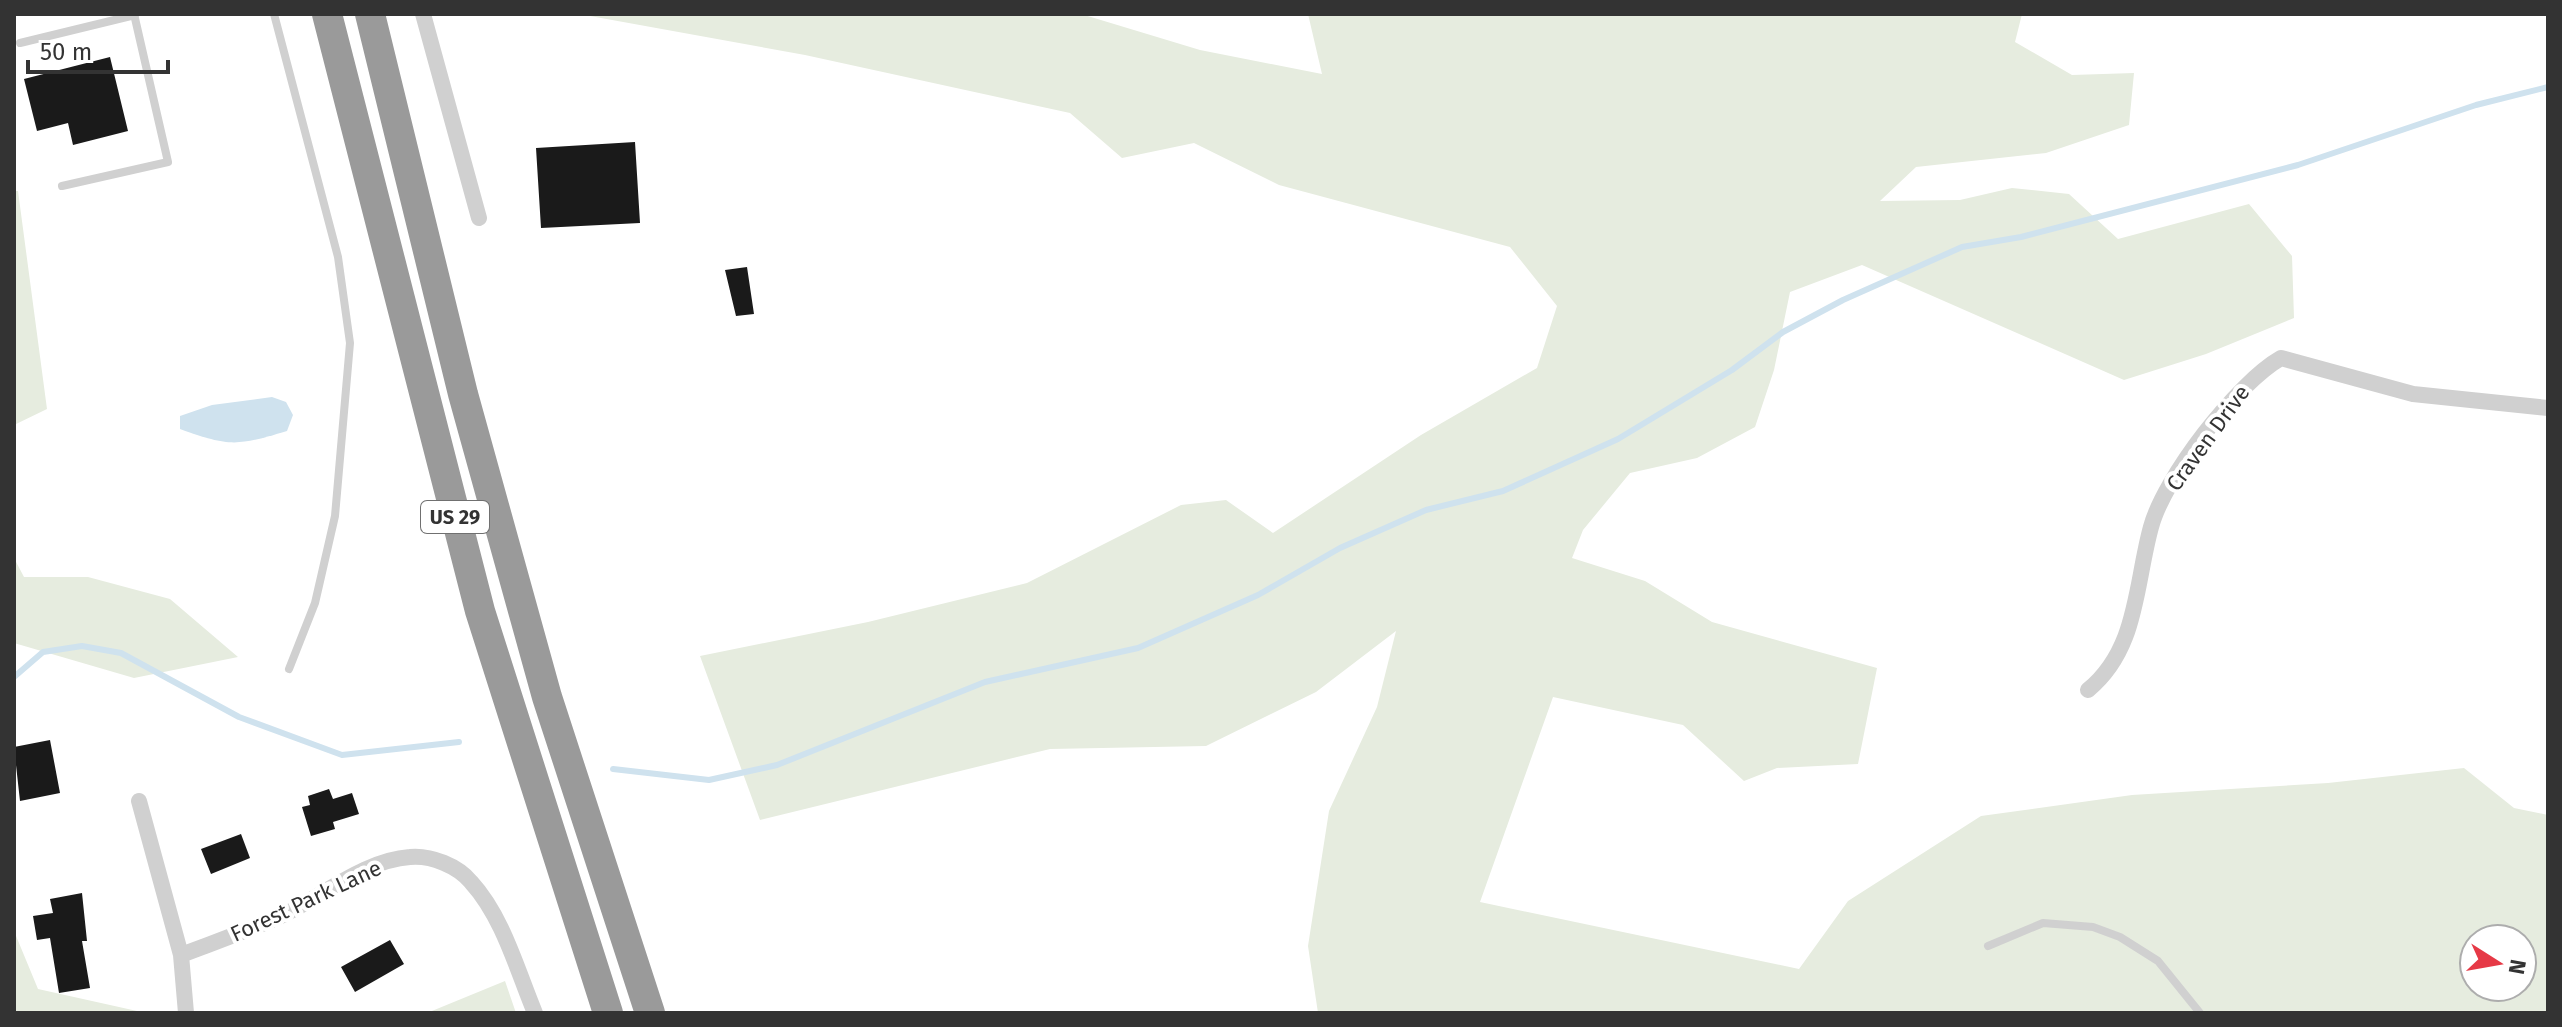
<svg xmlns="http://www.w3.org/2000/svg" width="2562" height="1027" font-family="'Fira Sans',sans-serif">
	<rect width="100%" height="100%" fill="#fff"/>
	<path fill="#e6ecdf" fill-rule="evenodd" d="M579,14H1081L1200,50L1322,74L1308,14H2022L2015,42L2072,75L2134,73L2129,125L2046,153L1916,167L1880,201L1960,200L2012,188L2069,194L2118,239L2249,204L2292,256L2294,318L2206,354L2124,380L1862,265L1790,292L1774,370L1755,427L1697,458L1630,473L1583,530L1572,558L1645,581L1712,622L1877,668L1858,764L1777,768L1744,781L1683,725L1553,697L1480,902L1799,969L1848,901L1981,816L2132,795L2328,783L2464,768L2514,808L2548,815V1013H1318L1308,946L1329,811L1377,707L1396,631L1316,692L1206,746L1050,749L760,820L700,656L868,622L1027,583L1181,505L1226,500L1273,533L1421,435L1537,368L1557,306L1510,247L1279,185L1194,143L1122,158L1070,113L805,55ZM2474,939H2522V987H2474Z
		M14,191H18L47,409L14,425Z
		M14,558L24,577H88L170,599L238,657L134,678L14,643Z
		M14,931L38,989L146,1013H14Z
		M505,981L516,1013H427Z"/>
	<path fill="#cfe2ee" d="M272,397L286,402L293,415L287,431C237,446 230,447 180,429V416L212,405Z"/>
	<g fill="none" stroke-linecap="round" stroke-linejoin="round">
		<path stroke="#cfe2ee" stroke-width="6" d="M14,677L43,652L82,646L121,653L239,717L342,755L459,742
			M613,769L709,780L777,765L985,682L1138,648L1258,595L1340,548L1426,510L1503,491L1618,439L1732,370L1783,332L1843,300L1962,247L2021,237L2298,165L2476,105L2548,87"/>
	</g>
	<path fill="#1a1a1a" d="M110,57L128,131L73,145L68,123L37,131L24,79Z
		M635,142L640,223L541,228L536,148Z
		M747,267L754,314L736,316L725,270Z
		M50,740L60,793L20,801L14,747Z
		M329,789L333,799L352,793L359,814L333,822L335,829L311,836L302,807L310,805L308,796Z
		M241,834L250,858L211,874L201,849Z
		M82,893L87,941H82L90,988L59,993L50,938L37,940L33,916L53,913L50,899Z
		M390,940L404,964L355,992L341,967Z"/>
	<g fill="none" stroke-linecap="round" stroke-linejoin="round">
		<path stroke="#d0d0d0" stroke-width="8" d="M274,14L338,257L350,343L335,516L315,603L289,669
			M20,43L135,15
			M62,186L168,162L134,14
			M1988,946L2043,923L2093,927L2120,937L2158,961L2200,1013"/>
		<path stroke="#d0d0d0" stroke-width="16" d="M423,14L479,218
			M2088,690C2138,649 2135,585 2151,527C2164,478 2237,383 2281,358L2413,394L2548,408
			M139,801L181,955L186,1013
			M181,955C215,942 250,930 283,915C323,896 365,860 410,857C431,855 458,866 471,882C503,917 517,970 535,1013"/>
		<path stroke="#9a9a9a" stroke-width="30" d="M327,14L480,611L608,1013
			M370,14L463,394L547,697L650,1013"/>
	</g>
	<g text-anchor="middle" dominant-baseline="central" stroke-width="8" stroke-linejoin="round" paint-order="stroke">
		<rect fill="#fff" stroke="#707070" stroke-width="2" x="421" y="501" width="68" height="32" rx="6"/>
		<g font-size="20" font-weight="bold" fill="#333">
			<text x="455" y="517">US 29</text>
		</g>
		<g font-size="22" fill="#333" stroke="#fff">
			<text transform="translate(2208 438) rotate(-54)">Craven Drive</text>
			<text transform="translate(306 901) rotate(-25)">Forest Park Lane</text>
		</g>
	</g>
	<rect width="2562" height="1027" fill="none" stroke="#333333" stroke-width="32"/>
	<g transform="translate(2498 963) rotate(101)"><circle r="38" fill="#ffffff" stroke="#adadad" stroke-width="2"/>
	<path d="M0-6L14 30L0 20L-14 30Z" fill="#e63946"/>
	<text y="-12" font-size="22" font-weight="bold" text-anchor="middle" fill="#333333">N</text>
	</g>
	<path d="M28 60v12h140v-12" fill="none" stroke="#333333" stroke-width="4"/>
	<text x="40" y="60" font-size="24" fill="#333333" stroke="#ffffff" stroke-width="6" paint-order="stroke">50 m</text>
</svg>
